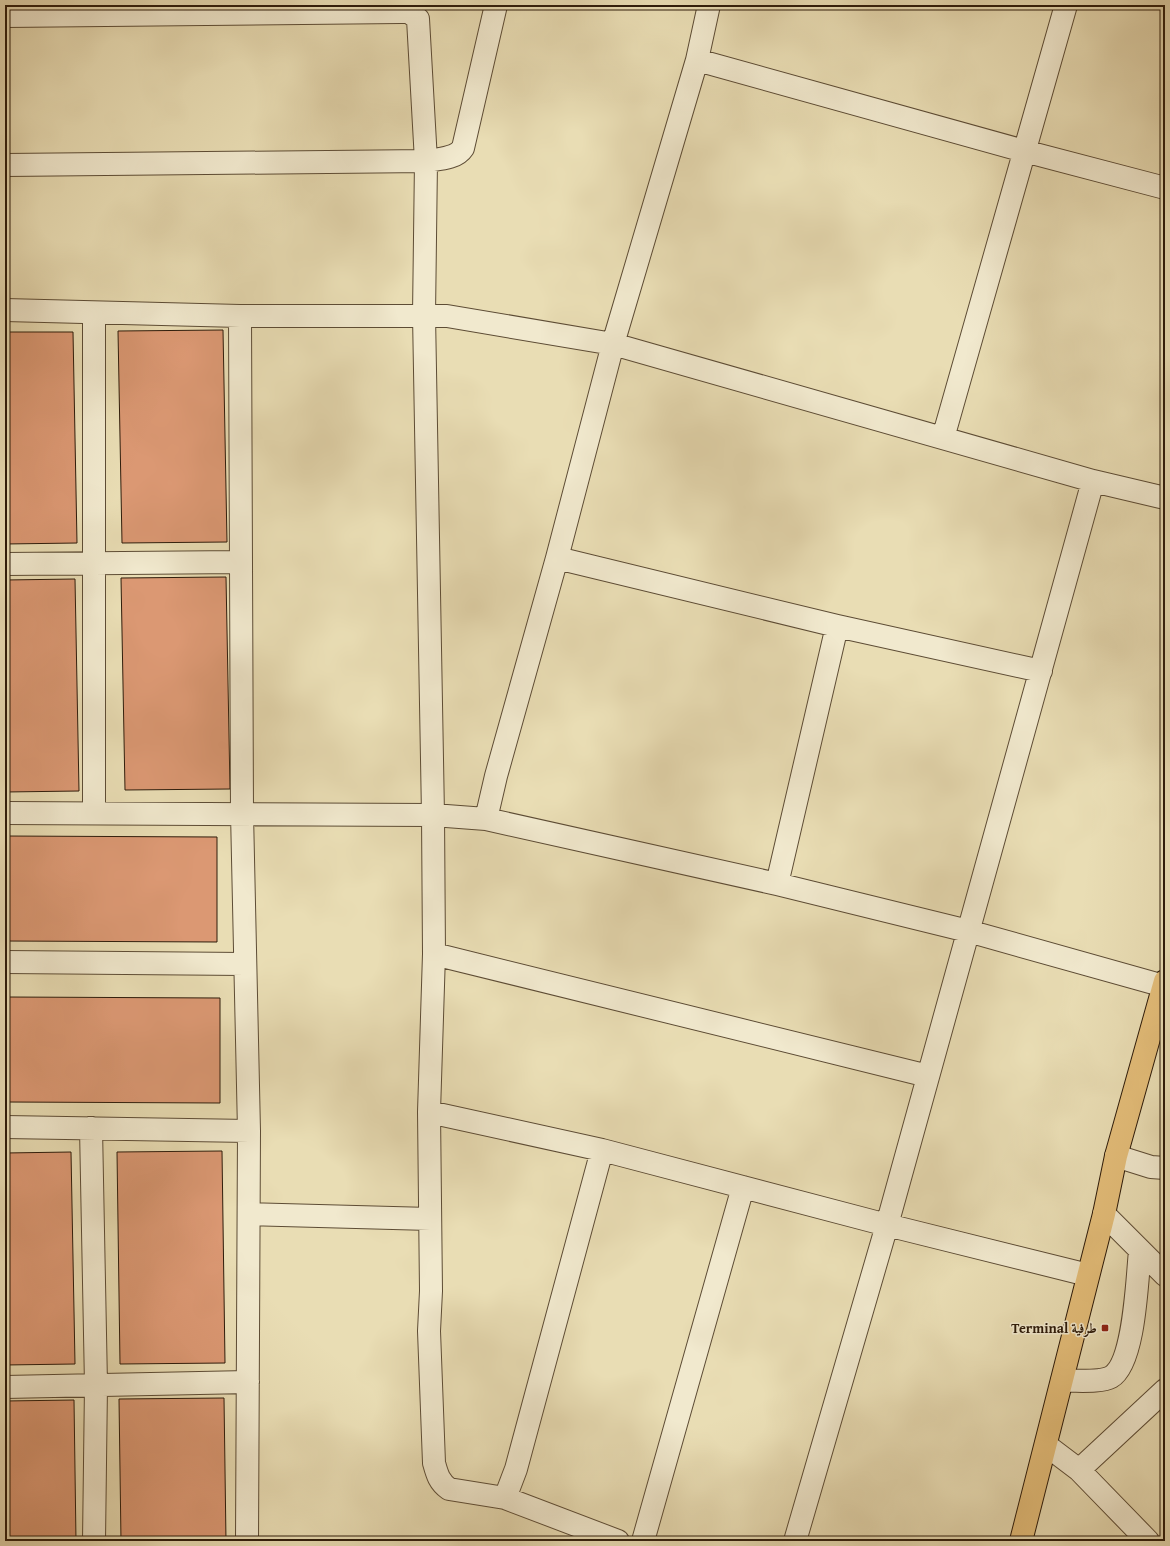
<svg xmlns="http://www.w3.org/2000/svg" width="1170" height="1546" font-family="'Gentium Book Plus',Amiri,serif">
	<rect width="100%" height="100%" fill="#e9ddb4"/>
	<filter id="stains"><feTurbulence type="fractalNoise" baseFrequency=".005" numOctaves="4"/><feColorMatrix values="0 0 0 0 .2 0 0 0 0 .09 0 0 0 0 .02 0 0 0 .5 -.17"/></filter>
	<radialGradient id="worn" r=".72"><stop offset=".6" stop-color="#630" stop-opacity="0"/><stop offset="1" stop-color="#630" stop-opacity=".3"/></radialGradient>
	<path fill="#db9873" stroke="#2e1c0b" d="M223,330L227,542L122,543L118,331Z
		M5,332H73L77,543L5,544Z
		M226,577L230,789L125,790L121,578Z
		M75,579L79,791L5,792V580Z
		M6,836L217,837V942L6,941Z
		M8,997L220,998V1103L8,1102Z
		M222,1151L225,1363L120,1364L117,1152Z
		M71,1152L75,1364L5,1365V1153Z
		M224,1398L226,1541H121L119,1399Z
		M74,1400L76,1541H5V1401Z"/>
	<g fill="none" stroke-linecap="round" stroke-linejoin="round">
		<defs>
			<path id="minor" d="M5,16L401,12H409L418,19L426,161L424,315L433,815L434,954L429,1112L431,1291L429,1331L434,1463C437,1474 439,1482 449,1489L505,1498L516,1469L602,1150
				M697,60L1024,151L1165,188
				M5,165L426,161C438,159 456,159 463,148L496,5
				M5,310L240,316H447L613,344L1093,481L1165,498
				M240,316L242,813L249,1131L247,1541
				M943,438L1066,5
				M557,558L837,626L1041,671
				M5,564L241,562
				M5,813L433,815L486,819L496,776L557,558L613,344L697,60L709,5
				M94,813V313
				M486,819L777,884L968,931L1164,986
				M777,884L837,626
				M434,954L928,1076
				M5,962L245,964
				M429,1112L602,1150L887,1225L1088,1275
				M5,1127L249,1131
				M91,1128L96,1385L94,1541
				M1116,1156L1151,1167L1165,1168
				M249,1214L430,1219
				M1104,1214L1165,1275
				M1062,1381C1074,1380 1100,1383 1111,1377C1135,1363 1137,1278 1140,1251
				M5,1387L248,1382
				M1046,1445L1079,1470L1148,1541
				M1079,1470L1165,1390
				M505,1498L618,1541
				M643,1541L743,1187
				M795,1541L887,1225L1093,481"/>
			<path id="major" d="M1021,1541L1104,1214L1116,1156L1165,981"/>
		</defs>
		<use href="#minor" stroke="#5d4c35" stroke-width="24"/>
		<use href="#major" stroke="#2e1c0b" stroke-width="24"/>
		<use href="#minor" stroke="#f1e9ce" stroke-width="22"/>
		<use href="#major" stroke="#e4be7a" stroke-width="22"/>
	</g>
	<rect fill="#8f2418" stroke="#f1e9ce" stroke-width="1.5" x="1101" y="1324" width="8" height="8" rx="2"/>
	<g text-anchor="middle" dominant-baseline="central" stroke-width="3" stroke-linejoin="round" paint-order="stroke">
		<g font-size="14" font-weight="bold" fill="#2e1c0b" stroke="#f1e9ce" text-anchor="end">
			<text x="1097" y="1328">Terminal طرفية</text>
		</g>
	</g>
	<rect width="1170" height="1546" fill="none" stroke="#e9ddb4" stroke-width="20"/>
	<rect x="6" y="6" width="1158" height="1534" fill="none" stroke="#2e1c0b" stroke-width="2"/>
	<rect x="10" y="10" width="1150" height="1526" fill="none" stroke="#2e1c0b"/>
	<rect width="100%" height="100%" filter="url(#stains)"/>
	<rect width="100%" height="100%" fill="url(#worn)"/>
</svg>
